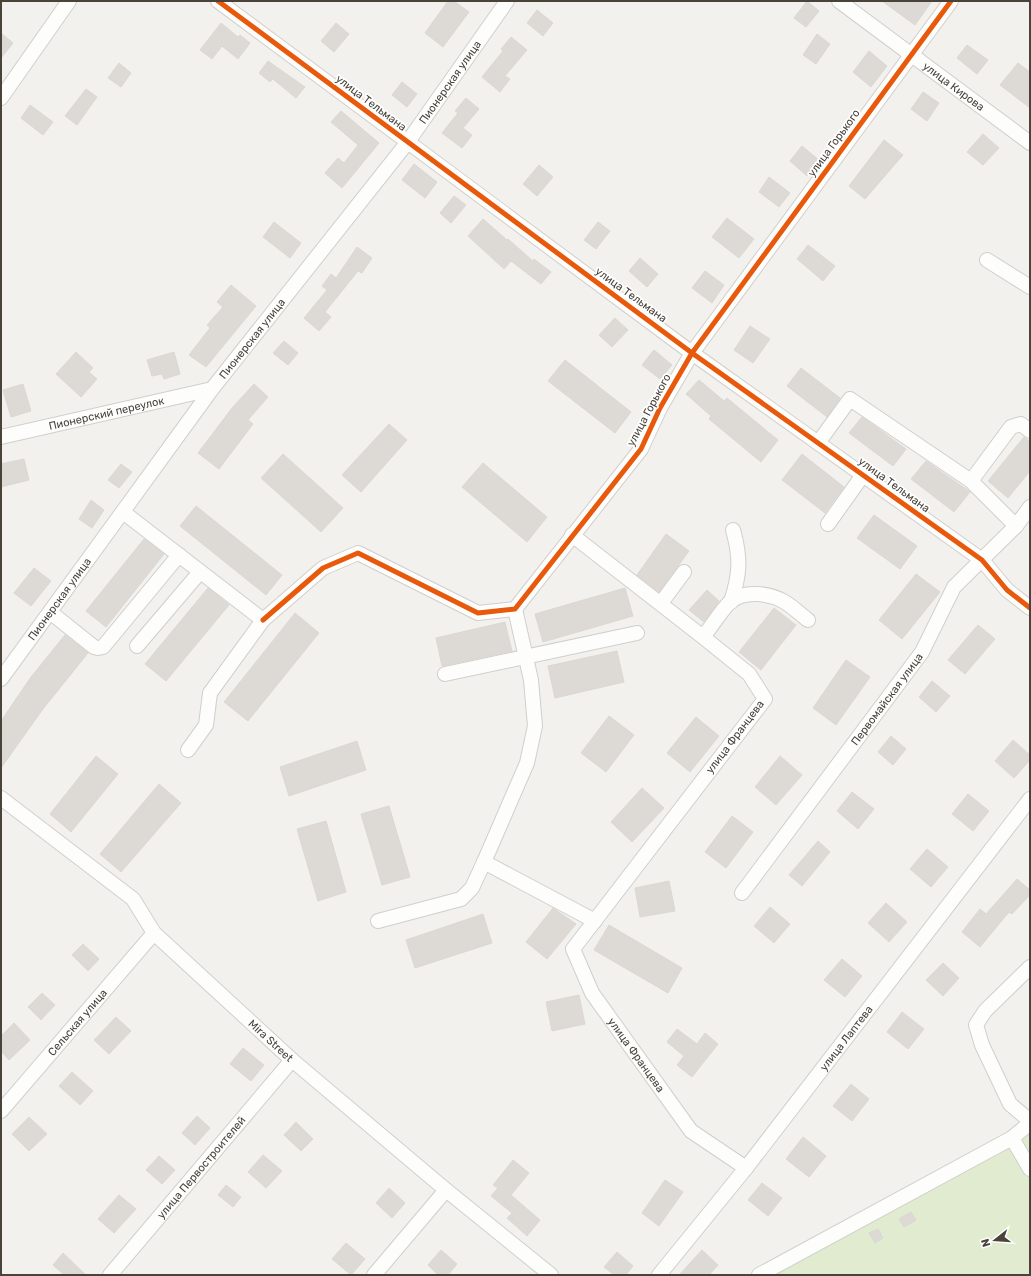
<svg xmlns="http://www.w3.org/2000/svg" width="1031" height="1276" font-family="Rubik,sans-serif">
	<rect width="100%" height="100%" fill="#f3f1ee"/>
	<path fill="#e0ebd0" d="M1030,1129V1275H774Z"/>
	<path fill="#dddad6" stroke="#dbd8d4" d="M448,1H454L469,12L443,47L425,33Z
		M807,1L819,11L806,27L794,18Z
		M882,1H932L915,25Z
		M537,10L553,23L543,36L527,23Z
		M221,23L238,37L240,35L250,43L238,59L222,46L212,59L200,50Z
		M336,23L349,34L334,52L321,41Z
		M1,33L13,43L1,58Z
		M817,34L830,44L816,64L803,55Z
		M511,37L527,50L505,76L510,79L500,92L482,77L503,51L501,49Z
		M967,45L988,60L977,74L957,58Z
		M869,51L887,66L871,87L853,72Z
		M268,61L305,87L296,98L273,79L270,82L259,73Z
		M119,63L131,73L121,87L108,78Z
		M1018,63L1030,72V108L1000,85Z
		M402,82L417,94L407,107L392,95Z
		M86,89L97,97L77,125L65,116Z
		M923,92L939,103L927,121L911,109Z
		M466,98L479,109L463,128L472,135L462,148L442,133L458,113L455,111Z
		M30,105L53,122L43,135L21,118Z
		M341,111L379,143L342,188L325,173L338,158L344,163L358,145L331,122Z
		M983,134L999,148L983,165L967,152Z
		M884,140L903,155L865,199L849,186Z
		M802,146L820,161L807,176L790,161Z
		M414,164L437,182L425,198L402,180Z
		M539,165L553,177L537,196L523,184Z
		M769,177L790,193L779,207L759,192Z
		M454,196L466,205L451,223L440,213Z
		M727,218L754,239L739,258L712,237Z
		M483,219L507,240L508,239L533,261L534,259L551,272L541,284L511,261L504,269L468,236Z
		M274,222L301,243L290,258L263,237Z
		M598,222L610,231L596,249L584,240Z
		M808,245L835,266L823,281L797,259Z
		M357,247L372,258L362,273L358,271L325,312L331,317L319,331L304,318L327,290L322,286L331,274L336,278Z
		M640,258L658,274L647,287L629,271Z
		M705,271L724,285L712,303L692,288Z
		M231,285L256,306L206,367L189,355L210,328L207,325L223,307L217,302Z
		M615,318L628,330L612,347L599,335Z
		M750,326L770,339L753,363L734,350Z
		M284,341L298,353L288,365L273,353Z
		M654,350L672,365L660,379L642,365Z
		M76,352L93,368L89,372L97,379L81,397L56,374Z
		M174,352L180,374L164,379L162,374L152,376L147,360Z
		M565,360L631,412L615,433L548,381Z
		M801,368L840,398L827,417L787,386Z
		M699,380L724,401L727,398L778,440L761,462L709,419L711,416L686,394Z
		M23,384L31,411L11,417L3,390Z
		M254,384L268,397L248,420L253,424L219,469L198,453L232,408Z
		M862,417L906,449L893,466L849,433Z
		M389,424L407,440L361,492L342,475Z
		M1024,437L1030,442V471L1008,498L988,481Z
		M283,454L343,508L321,532L261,478Z
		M802,454L844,487L825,513L782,480Z
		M24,459L29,480L1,487V464Z
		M926,461L970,492L954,512L911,479Z
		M483,463L547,517L527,542L462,487Z
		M121,464L132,472L119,488L108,480Z
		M91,500L104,510L92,528L79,519Z
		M196,506L282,575L266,595L180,526Z
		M874,515L917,546L900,569L857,538Z
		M666,534L689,551L659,592L637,575Z
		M144,539L164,554L106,627L86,611Z
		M34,568L51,581L31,606L14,593Z
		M916,574L940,592L902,639L879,620Z
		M208,588L229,605L166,681L145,664Z
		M625,588L633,616L543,642L535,614Z
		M707,590L719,601L704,622L689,610Z
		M774,608L796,625L761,670L739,652Z
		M295,613L319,633L248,721L224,702Z
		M505,622L512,651L442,666L436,638Z
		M978,625L995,639L965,674L948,660Z
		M65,635L88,653L43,709L1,768V721L31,677Z
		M617,651L624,682L555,698L548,666Z
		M846,660L870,677L836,725L813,708Z
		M932,681L950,696L936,712L919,697Z
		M609,716L634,735L606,772L581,753Z
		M696,717L719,736L690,772L667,753Z
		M891,736L906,749L893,765L878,752Z
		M1013,740L1030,755V760L1014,778L995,761Z
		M357,741L366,770L289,796L280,767Z
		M96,756L118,774L71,832L50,814Z
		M780,756L802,775L776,805L755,787Z
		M159,784L181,803L121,872L100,854Z
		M642,788L664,808L632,842L611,822Z
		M852,792L874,809L858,829L837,811Z
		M968,794L989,811L973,831L952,814Z
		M389,806L410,877L382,885L361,814Z
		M732,816L753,832L726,868L705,852Z
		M326,821L346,892L318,901L297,829Z
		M818,841L830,852L802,886L789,875Z
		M927,849L948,867L931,887L910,869Z
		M1017,879L1030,890V895L1012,914L1009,912L980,947L962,932L980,909L986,914Z
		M669,881L675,911L640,917L635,888Z
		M886,903L907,922L889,942L868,923Z
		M770,907L790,924L774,943L754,926Z
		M553,908L576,924L547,959L526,942Z
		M483,914L492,943L415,968L406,940Z
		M609,925L682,968L668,993L594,950Z
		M83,944L99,959L88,971L72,955Z
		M842,959L862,976L845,997L824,980Z
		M943,963L959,978L943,996L926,980Z
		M42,993L55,1005L41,1020L28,1007Z
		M579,995L585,1024L552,1031L546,1002Z
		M902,1012L924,1029L908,1049L887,1032Z
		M116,1017L131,1031L109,1054L94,1040Z
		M14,1023L30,1040L9,1060L1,1051V1036Z
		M677,1029L697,1044L705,1033L718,1044L692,1077L677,1065L684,1056L667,1042Z
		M243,1048L264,1065L251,1081L230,1064Z
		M72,1072L93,1091L80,1105L59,1086Z
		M851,1084L869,1099L852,1121L833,1106Z
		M197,1116L210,1128L195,1145L182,1133Z
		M29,1117L47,1134L29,1151L12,1134Z
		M296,1122L313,1139L301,1151L284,1135Z
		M803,1137L826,1156L809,1177L786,1159Z
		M263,1155L282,1171L266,1188L248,1172Z
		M159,1156L175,1170L162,1184L146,1170Z
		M513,1160L529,1173L511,1195L540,1220L527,1236L507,1218L512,1213L491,1196L498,1188L493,1185Z
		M665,1180L683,1192L659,1226L642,1213Z
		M762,1183L782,1198L768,1216L748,1200Z
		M226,1185L241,1197L233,1207L218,1195Z
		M389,1188L405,1203L392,1218L376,1203Z
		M119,1195L136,1209L114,1233L98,1219Z
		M911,1212L916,1220L904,1227L899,1219Z
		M878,1229L883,1238L875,1243L869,1233Z
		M346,1243L365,1259L351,1275L332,1259Z
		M441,1250L457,1264L448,1275H438L428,1265Z
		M702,1250L718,1265L709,1275H679Z
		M617,1252L633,1266L626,1275H614L604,1267Z
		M63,1253L86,1275H64L53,1265Z"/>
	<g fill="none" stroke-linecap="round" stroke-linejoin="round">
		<defs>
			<g id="minor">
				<path d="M218,1L692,353L982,560L1007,590L1030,608"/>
				<path id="s1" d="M839,1L1030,143"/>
				<path d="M1,98L69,1"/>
				<path d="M987,260L1030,287"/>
				<path id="s2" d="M1,437L212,389"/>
				<path d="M818,443L850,399L971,481L1016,526"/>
				<path d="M971,481L1011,427L1021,424L1030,431"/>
				<path d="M123,512L263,620L210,693L206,725L188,750"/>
				<path d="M828,524L863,475"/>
				<path id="s3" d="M572,535L703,637L749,674L765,699L573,949L592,993L691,1131L746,1168"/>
				<path d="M731,602C740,574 741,558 733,530"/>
				<path d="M661,603L684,572"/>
				<path d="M50,612L94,647L98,648L103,647L179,555"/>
				<path d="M263,620L323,568L358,553L478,613L515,609L641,449L660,408L692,353L951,1"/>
				<path d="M703,637C712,626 720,612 730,602C744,590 768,593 783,601C792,606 800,614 808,620"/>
				<path d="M137,646L200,572"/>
				<path d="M445,674L637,633"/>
				<path id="s4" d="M1,679L212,389L407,143L507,1"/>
				<path id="s5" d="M1,798L133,899L154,933L292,1060L446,1190L551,1275"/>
				<path d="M484,862L595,921"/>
				<path id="s6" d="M742,893L922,652L954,587L1016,526L1030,507"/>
				<path d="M378,921L461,899L472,888L484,862L527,763L535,726L531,680L515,609"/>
				<path d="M1030,967L985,1011L976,1025L982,1045L1010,1104L1030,1121"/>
				<path id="s7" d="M1,1111L154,933"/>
				<path d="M1030,1123L1012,1138L1030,1169"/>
				<path id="s8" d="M110,1275L292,1060"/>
				<path d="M374,1275L446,1190"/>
				<path id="s9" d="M659,1275L746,1168L1030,799"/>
				<path d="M759,1275L1012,1138"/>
			</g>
		</defs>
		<use href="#minor" stroke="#d1cfcc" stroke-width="16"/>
		<use href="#minor" stroke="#fdfdfc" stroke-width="14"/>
		<defs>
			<path id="cycleway" d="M218,1L692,353L982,560L1007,590L1030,608
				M263,620L323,568L358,553L478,613L515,609L641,449L660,408L692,353L951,1"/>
		</defs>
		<use href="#cycleway" stroke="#fff" stroke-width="8"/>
		<use href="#cycleway" stroke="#e8590c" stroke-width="5"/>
	</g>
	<g text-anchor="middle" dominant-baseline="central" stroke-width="3.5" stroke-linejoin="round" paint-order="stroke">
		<g font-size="11" fill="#49433a" stroke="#fff">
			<text stroke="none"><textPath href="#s4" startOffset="747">Пионерская улица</textPath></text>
			<text stroke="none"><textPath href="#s1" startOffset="143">улица Кирова</textPath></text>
			<text transform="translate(371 103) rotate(37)">улица Тельмана</text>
			<text transform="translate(834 143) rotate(-54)">улица Горького</text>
			<text transform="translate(631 295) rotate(36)">улица Тельмана</text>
			<text stroke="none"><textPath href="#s4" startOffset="423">Пионерская улица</textPath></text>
			<text transform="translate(649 410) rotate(-62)">улица Горького</text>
			<text stroke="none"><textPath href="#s2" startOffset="108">Пионерский переулок</textPath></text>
			<text transform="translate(894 485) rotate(36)">улица Тельмана</text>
			<text stroke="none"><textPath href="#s4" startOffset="99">Пионерская улица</textPath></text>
			<text stroke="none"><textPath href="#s6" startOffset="242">Первомайская улица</textPath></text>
			<text transform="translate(735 737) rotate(-53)">улица Францева</text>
			<text stroke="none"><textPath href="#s7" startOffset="117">Сельская улица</textPath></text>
			<text stroke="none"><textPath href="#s9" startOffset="302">улица Лаптева</textPath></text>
			<text stroke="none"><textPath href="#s5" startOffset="365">Mira Street</textPath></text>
			<text stroke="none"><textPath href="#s3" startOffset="694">улица Францева</textPath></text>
			<text stroke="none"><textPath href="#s8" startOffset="141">улица Первостроителей</textPath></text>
		</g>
	</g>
	<rect width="1031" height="1276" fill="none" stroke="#49433a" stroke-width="4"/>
	<g transform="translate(995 1240) rotate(253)" stroke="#ffffff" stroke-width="3" paint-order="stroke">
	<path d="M0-3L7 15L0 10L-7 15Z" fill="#49433a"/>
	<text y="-6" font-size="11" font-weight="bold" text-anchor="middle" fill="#49433a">N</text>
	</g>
</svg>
